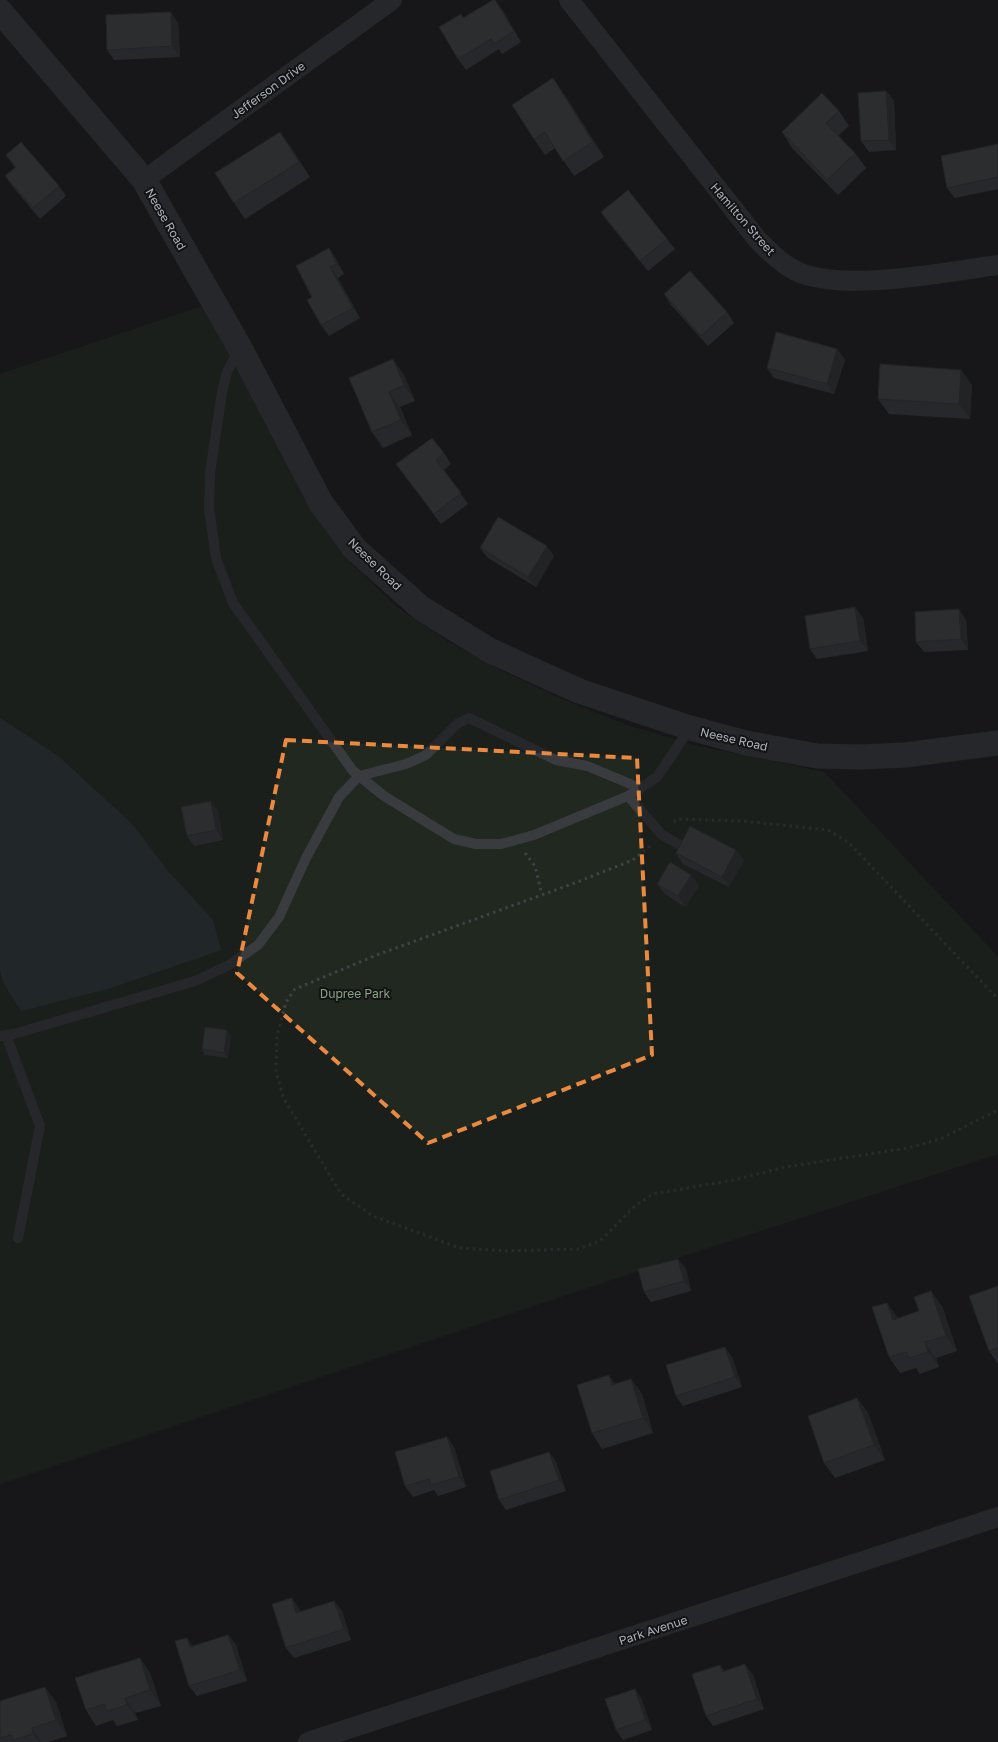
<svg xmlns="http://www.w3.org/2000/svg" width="998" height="1742" font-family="'Golos Text',sans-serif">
	<rect width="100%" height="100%" fill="#18181a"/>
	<path fill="#212820" d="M203,306L244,378L308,504L348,560L398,608L447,641L502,671L564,700L630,726L694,745L824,772L998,957V1154L668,1261L0,1484V374Z"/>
	<path fill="#2e3a3d" d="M0,718L58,756L132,824L167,870L213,920L221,950L111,988L21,1011L3,982L0,970Z"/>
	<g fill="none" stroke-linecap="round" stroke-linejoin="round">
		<path stroke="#3f4246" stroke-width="3" stroke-dasharray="2.5 4" stroke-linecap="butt" d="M674,822L677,819L742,821L828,830L849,843L998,999
			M650,846L633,860L580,881L374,956L295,989L286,1002L277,1036L276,1072L284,1099L341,1194L373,1216L460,1248L507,1251L578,1249L600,1241L635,1206L653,1194L734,1180L785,1167L908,1148L940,1139L998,1110
			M525,853L535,866L542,895"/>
		<path stroke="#393b3f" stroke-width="10" d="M238,351L227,372L222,392L210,473L209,508L216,558L233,603L353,771L384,796L454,839L476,844H501L534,835L628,796L657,777L690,728
			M628,796L662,835L680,845
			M6,1035L40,1126L18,1238
			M0,1036L14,1034L195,981L229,965L258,945L279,917L306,858L339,797L359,776L406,764L426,755L457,724L469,718L556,760L587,766L640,788"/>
		<path stroke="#393b3f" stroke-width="20" d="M569,0L757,239C769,251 780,263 796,271C842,293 946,272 998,265
			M144,180L392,0
			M308,1742L998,1517"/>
		<path stroke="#393b3f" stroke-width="25" d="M0,11L144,180L240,348L321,503L355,549L421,608L489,650L579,691L690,728L746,743L817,756L860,757L905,755L998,743"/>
	</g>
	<path fill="#3b3d40" d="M502,9L521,42L502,54L499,49L466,70L458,59L463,18Z
		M178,23L180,57L114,60L107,50Z
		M886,91L894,101L896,150L869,152L861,141Z
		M564,94L604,157L574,176L555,148L545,155L534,139Z
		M839,111L849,126L838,136L855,153L866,168L838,195L792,148L782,132Z
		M280,132L310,177L245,219L234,203Z
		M998,144V189L955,198L947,188Z
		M6,155L59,186L66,196L40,219L13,187L5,176L15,168Z
		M601,212L667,239L675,249L648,271L608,222Z
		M329,248L336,259L344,274L338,278L360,318L329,336L321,325L312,297Z
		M664,294L727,312L734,323L708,346L671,305Z
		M837,349L845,360L834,394L774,378L767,368Z
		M404,375L415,401L400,407L412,435L383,448L372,432L349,378Z
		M972,385L970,419L889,414L878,399Z
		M444,453L451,464L444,470L468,504L441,524L396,464Z
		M480,548L554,556L536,587L488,558Z
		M863,618L868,651L817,659L810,649Z
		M966,620L968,650L924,652L916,642Z
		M218,811L223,840L194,846L187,836Z
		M676,853L744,860L729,887L683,864Z
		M691,875L699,886L685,907L665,894L657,884Z
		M231,1035L228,1058L205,1055L202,1049Z
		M678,1259L686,1269L691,1291L651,1302L644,1292Z
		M998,1286V1364L989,1351Z
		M942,1306L957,1351L936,1358L939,1367L920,1374L916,1368L900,1373L889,1357L898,1318Z
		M732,1357L742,1387L683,1406L676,1396Z
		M631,1379L642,1394L653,1433L602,1449L592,1433L615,1384Z
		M857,1398L868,1413L885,1460L835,1478L824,1463Z
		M447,1437L454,1447L466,1487L438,1496L434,1490L413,1497L405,1486Z
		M549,1452L556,1462L566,1491L506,1510L499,1500Z
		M334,1601L342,1611L351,1640L294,1658L286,1648L299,1608L300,1612Z
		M228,1635L236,1645L247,1681L197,1696L189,1686L192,1646Z
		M140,1658L150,1673L161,1706L135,1713L138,1720L117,1726L113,1720L96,1726L86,1710Z
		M720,1665L724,1671L753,1675L764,1709L713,1726L706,1716Z
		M635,1689L642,1700L652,1730L623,1740L616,1730Z
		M0,1701L56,1702L67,1736L48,1742H0Z"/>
	<path fill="#303234" d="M495,0L502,9L521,42L514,31Z
		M171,12L178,23L180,57L172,46Z
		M553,78L564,94L604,157L593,142Z
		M886,91L894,101L896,150L889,140Z
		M280,132L291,147L310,177L299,162Z
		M329,248L336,259L344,274L337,264Z
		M330,267L338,278L360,318L353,308Z
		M837,349L845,360L834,394L827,384Z
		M393,359L404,375L415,401L404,385Z
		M961,370L972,385L970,419L959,404Z
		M389,392L400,407L412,435L401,420Z
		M547,546L554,556L536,587L528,577Z
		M855,607L863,618L868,651L860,641Z
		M959,609L966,620L968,650L961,639Z
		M211,801L218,811L223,840L216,830Z
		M736,850L744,860L729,887L722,877Z
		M691,875L699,886L685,907L678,896Z
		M227,1030L231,1035L228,1058L224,1053Z
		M678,1259L686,1269L691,1291L684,1281Z
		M931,1291L942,1306L957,1351L946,1336Z
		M887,1303L898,1318L904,1336L893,1320Z
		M925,1342L936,1358L939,1367L928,1352Z
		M725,1347L732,1357L742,1387L735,1377Z
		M609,1375L620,1391L612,1385Z
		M631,1379L642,1394L653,1433L643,1418Z
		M857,1398L868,1413L885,1460L874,1445Z
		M447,1437L454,1447L466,1487L459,1477Z
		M549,1452L556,1462L566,1491L559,1480Z
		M292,1598L299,1608L304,1623L296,1613Z
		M334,1601L342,1611L351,1640L344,1629Z
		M228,1635L236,1645L247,1681L240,1670Z
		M187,1638L194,1648L190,1647Z
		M140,1658L150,1673L161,1706L150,1690Z
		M745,1664L753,1675L764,1709L757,1699Z
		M45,1687L56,1702L67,1736L56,1720Z
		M635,1689L642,1700L652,1730L645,1720Z
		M125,1698L135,1713L138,1720L127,1705Z
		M32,1728L41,1742H39L33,1734Z"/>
	<path fill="#45474a" stroke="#303234" d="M493,0H495L514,31L494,44L491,39L458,59L439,27L461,14L463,18Z
		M171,12L172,46L107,50L106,15Z
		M553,78L593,142L563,161L545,132L534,139L512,105Z
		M886,91L889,140L861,141L858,93Z
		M822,93L839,111L826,123L855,153L827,180L782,132Z
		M280,132L299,162L234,203L215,173Z
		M21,142L59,186L33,208L5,176L16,167L6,155Z
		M998,144V177L947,188L941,156Z
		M628,190L667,239L640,261L601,212Z
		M329,248L337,264L330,267L353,308L321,325L307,300L312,297L296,266Z
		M690,271L727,312L701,336L664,294Z
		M776,332L837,349L827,384L767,368Z
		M393,359L404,385L389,392L401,420L372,432L349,378Z
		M880,364L961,370L959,404L878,399Z
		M432,438L444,453L436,460L461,493L434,514L396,464Z
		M498,517L547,546L528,577L480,548Z
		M855,607L860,641L810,649L805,616Z
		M959,609L961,639L916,642L915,612Z
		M211,801L216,830L187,836L181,807Z
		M690,826L736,850L722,877L676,853Z
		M670,862L691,875L678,896L657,884Z
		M205,1027L227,1030L224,1053L202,1049Z
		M678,1259L684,1281L644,1292L638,1269Z
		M998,1286V1348L989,1351L969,1296Z
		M931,1291L946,1336L925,1342L928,1352L909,1358L907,1352L889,1357L872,1307L887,1303L893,1320L919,1311L914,1297Z
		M725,1347L735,1377L676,1396L666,1365Z
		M609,1375L612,1385L631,1379L643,1418L592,1433L577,1385Z
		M857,1398L874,1445L824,1463L808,1416Z
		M447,1437L459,1477L431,1485L429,1479L405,1486L395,1452Z
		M549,1452L559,1480L499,1500L490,1471Z
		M292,1598L296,1613L334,1601L344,1629L286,1648L272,1604Z
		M228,1635L240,1670L189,1686L175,1641L187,1638L190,1647Z
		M140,1658L150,1690L125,1698L127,1705L107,1711L104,1704L86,1710L75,1678Z
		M745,1664L757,1699L706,1716L692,1674L720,1665L722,1672Z
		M45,1687L56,1720L32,1728L33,1734L13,1740L11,1735L0,1738V1701Z
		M635,1689L645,1720L616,1730L605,1699Z"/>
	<path d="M0 0H998V1742H0ZM286,740L637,758L652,1055L428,1143L237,973Z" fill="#18181a" fill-opacity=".55" fill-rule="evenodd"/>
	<path fill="none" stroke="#ea8a40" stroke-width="4" stroke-dasharray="10 6" stroke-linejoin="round" d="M286,740L637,758L652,1055L428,1143L237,973Z"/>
	<g text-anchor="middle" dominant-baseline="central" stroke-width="4" stroke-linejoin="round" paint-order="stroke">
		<g font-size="12" fill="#abb2b9" stroke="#131315">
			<text transform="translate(268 90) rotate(-36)">Jefferson Drive</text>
			<text transform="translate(166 219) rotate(60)">Neese Road</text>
			<text transform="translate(743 219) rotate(49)">Hamilton Street</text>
			<text transform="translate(375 564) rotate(44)">Neese Road</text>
			<text transform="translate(734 739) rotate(13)">Neese Road</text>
			<text transform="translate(653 1630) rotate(-18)">Park Avenue</text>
		</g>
		<g font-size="12" fill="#88a383" stroke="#131315">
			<text x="355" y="993">Dupree Park</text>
		</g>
	</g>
</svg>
